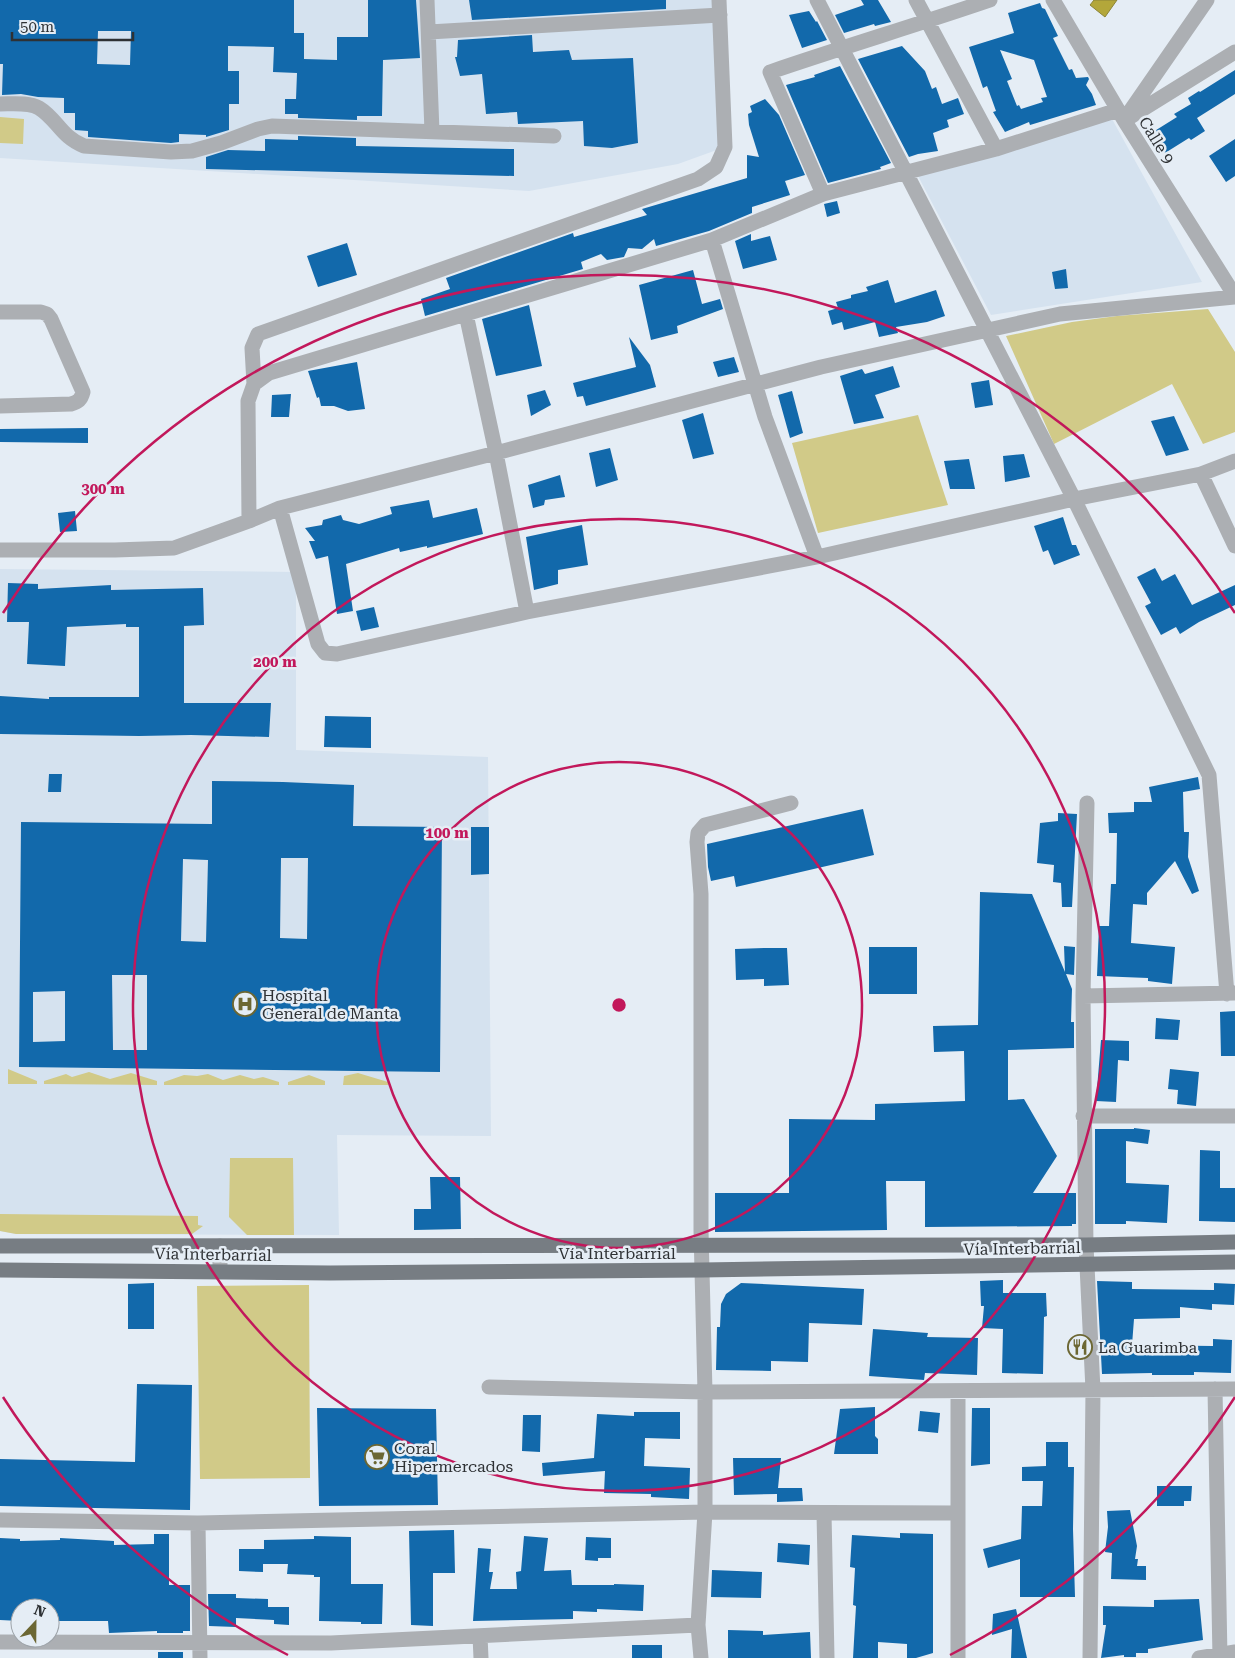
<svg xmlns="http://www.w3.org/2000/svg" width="1235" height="1658" viewBox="0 0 1235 1658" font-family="'Roboto Serif',serif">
<rect width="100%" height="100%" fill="#e5edf5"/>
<path fill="#d5e2ef" d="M0 0H726L725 147 678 164 529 191 0 158Z
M1112 119 1202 282 991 315 918 176Z
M0 569 296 572V750L488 757 491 1136 337 1135 339 1235 16 1234 0 1231Z"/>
<path fill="#d1ca88" d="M0 117 24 119 23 144 0 143Z
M1208 309 1235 352V432L1203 444 1172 384 1054 444 1006 336 1072 322 1117 316Z
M918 415 948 505 818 533 792 443Z
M8 1069 37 1081V1084H8Z
M89 1072 110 1079 131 1073 157 1081V1085L44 1084V1081L66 1074 72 1077Z
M358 1073 388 1082V1085H343L344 1076Z
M208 1074 223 1080 240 1075 254 1079 263 1077 279 1082V1085H164V1082L184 1075 197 1076Z
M309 1075 325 1081V1085H288V1082Z
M230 1158H293L294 1235H247L229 1217Z
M0 1214 198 1216V1225L203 1226 192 1234H16L0 1231Z
M309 1285 310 1478 200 1479 197 1286Z"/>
<path fill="#b3a73a" stroke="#8b8438" d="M1094 0H1117L1105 17 1090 5Z"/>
<path fill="#1269ab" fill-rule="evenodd" d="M0 0H294V33H304V59L337 60V37H368V0H416L420 58 383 60 382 116H357V120L298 118V114H285V99H296L297 73 273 72 274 47 228 46V71H239V104H229V130L206 137V135L179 134V142L171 143 88 137V131L75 130V113H64V98L38 97 21 94 2 95 3 64H0ZM98 31H131L130 65 97 64Z
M469 0H666V9L472 20Z
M861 0H878L891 22 875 26 874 24 844 33 835 15 864 5Z
M1040 3 1042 8 1045 9 1058 36 1053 38 1069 70 1072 69 1076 78 1088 77 1089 79 1086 85 1092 94 1096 105 1030 125 1029 122 1005 132 993 112 996 111 987 86 983 88 969 47 1014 33 1008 13ZM1000 50 1034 60 1047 97 1041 98 1043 102 1021 109 1019 105 1017 106 1007 81 1012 79Z
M809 11 816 22 817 21 827 40 802 48 789 15Z
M532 35 533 52 569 50 572 60 633 58 638 143 612 148 584 146 583 121 518 124 517 112 486 114 482 74 460 76 455 57H457L458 40Z
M902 46 925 71 932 89 936 87 942 104 958 98 964 114 947 120 949 127 933 133 938 151 918 154 909 157 858 59Z
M840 66 891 163 880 167 881 169 828 183 786 85 815 77 814 75Z
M1235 70V94L1197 118 1205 131 1191 140 1189 138 1165 153 1153 132 1177 117 1174 114 1191 104 1188 98 1199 91 1200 92Z
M765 99 779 115 805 175 785 181 790 195 752 207V213L709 231 656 246 654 239 642 249 628 248 624 257 607 260 601 254 581 262 583 269 425 316 421 299 450 289 446 278 573 233 574 237 647 215 642 209 747 178V155L759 157 749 125 748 114 752 112 750 106Z
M298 136 356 138V146L514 149V176L206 169V157L228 150 265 151V139L298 140Z
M1235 139V176L1226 182 1209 156Z
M837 201 840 213 827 217 824 204Z
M751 234V241L770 236 777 260 743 269 735 241Z
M347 243 357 275 318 287 307 256Z
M1066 269 1068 288 1055 289 1052 272Z
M693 270 702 304 720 299 723 309 677 326 678 333 651 340 639 285Z
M888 280 895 303 936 290 945 316 927 322 896 327 898 333 879 337 875 322 844 330 842 322 832 325 828 311 838 308 836 302 851 298V295L868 291 866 287Z
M529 305 542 366 496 376 482 319Z
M629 337 650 365 656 387 586 406 583 396 577 397 573 383 636 367Z
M734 357 739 372 718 377 713 362Z
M357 362 365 409 348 411 334 406H321L319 397 317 398 308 371Z
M893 366 900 387 875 395 884 418 854 424 840 376 862 369 865 374Z
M989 380 993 405 975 408 971 383Z
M545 390 551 405 531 416 527 395Z
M792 391 803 433 790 438 778 395Z
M291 394 289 417H271L272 395Z
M703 413 714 454 693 459 682 420Z
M1174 416 1189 450 1166 456 1151 421Z
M88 428V443L0 442V429Z
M610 448 618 480 596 487 589 453Z
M1024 454 1030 477 1005 482 1003 456Z
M969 459 975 489H950L944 461Z
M560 475 565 497 545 500 544 505 533 508 528 485Z
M429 500 433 518 477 508 483 534 427 548V546L400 552 399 548 346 564 353 611 337 614 328 556 316 559 309 541H315L305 528 322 525 323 520 341 515 343 520 359 524 392 514 390 507Z
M75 511 77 531 60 532 58 513Z
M1063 517 1072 545H1076L1080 555 1054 565 1048 550 1043 552 1034 526Z
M582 525 588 565 558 570V584L534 590 526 537Z
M1155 568 1162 581 1175 574 1192 605 1235 585V605L1199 622 1180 634 1176 627 1161 635 1145 606 1151 603 1137 577Z
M8 583 38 584V589L111 585V590L203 588 204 625 184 626V703H271L269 737 191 735 139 736 0 734V696L49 699V697H139V627H126V624L67 627 65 666 27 664 29 622H7Z
M374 607 379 627 361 631 356 611Z
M325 716 371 717V748L324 747Z
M49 774H62L61 792H48Z
M1198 777 1200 789 1183 792 1184 832H1189L1188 857 1199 891 1192 894 1175 861 1147 893V905L1133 904 1131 943 1175 947 1172 984 1148 981V978L1097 976 1099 926H1109L1111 884H1116L1117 833H1109L1108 813 1134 812V802H1152L1149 787Z
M212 781 283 782 354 785 353 826 442 827 440 1072 19 1067 21 822 212 824ZM281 858H308L307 939 280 938ZM183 859 208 860 206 942 181 941ZM112 975H147V1050H113ZM65 991V1041L33 1042V992Z
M863 809 874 855 736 887 734 876 711 881 708 867 707 844Z
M1058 813 1077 814 1072 907H1062L1061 883 1053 882 1054 865 1037 863 1040 823 1058 821Z
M471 827H489V874L471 875Z
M980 892 1032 894 1065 972 1064 946 1075 947 1074 975 1066 974 1072 989 1071 1022H1074V1048L1008 1050V1100L1024 1099 1057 1156 1033 1193H1076V1224H1072V1226L925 1227V1181H886L887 1230 715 1232V1193H789V1119L875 1120V1104L965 1101 964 1051 934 1052 933 1026 978 1025Z
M869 947H917V994H869Z
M764 948H787L789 985 764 986V979L736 980 735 949Z
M1235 1011V1056H1221L1220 1012Z
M1156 1018 1180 1020 1178 1040 1155 1039Z
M1101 1040 1129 1041V1061L1118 1060 1116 1102 1096 1101Z
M1170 1069 1199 1072 1196 1106 1177 1104 1178 1090 1168 1089Z
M1134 1128 1150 1130 1148 1144 1126 1141V1183L1169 1185 1167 1223 1126 1221V1224H1095V1129H1134Z
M1200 1150 1220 1151V1188H1235V1222L1199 1221Z
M430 1177H460L461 1229 414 1230V1209H431Z
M1003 1280V1293H1046L1047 1316 1044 1317 1043 1374 1002 1373 1003 1329 982 1328 984 1306H981L980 1281Z
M1097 1281 1132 1282V1289L1214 1290V1283L1235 1284 1234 1305 1212 1304V1310L1180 1307V1318L1134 1319 1132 1345 1213 1346V1339L1232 1340 1231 1373 1194 1372V1375H1152V1373L1102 1374Z
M154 1283V1329H128V1284Z
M741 1283 864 1289 862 1325 809 1323 808 1362 771 1361V1371L716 1370 717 1327H720L721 1304 726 1294Z
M873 1329 928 1333 927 1337 978 1338 977 1375 925 1373 924 1380 869 1376Z
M137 1384 192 1385 190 1510 0 1506V1459L135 1462Z
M875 1407V1436L878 1439V1454H834L840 1409Z
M317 1408 436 1409 438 1505 319 1506Z
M972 1408H990V1464L971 1466Z
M920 1411 940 1413 938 1433 918 1431Z
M634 1412H680V1439L645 1438 644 1466 690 1468 689 1499 651 1497V1494L604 1493 605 1471 543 1476 542 1463 594 1458 597 1414 634 1416Z
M523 1415H541L540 1452 522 1451Z
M1046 1442H1068V1467H1074L1073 1529 1075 1597H1020V1559L988 1568 983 1549 1021 1539 1022 1506H1042L1043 1481H1022V1467L1046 1466Z
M733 1458H781L778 1488H802L803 1501 777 1502V1494L734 1495Z
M1157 1486H1192L1191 1501H1184V1506H1157Z
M1130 1510 1137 1546 1135 1559H1138L1137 1566H1146V1580L1111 1579 1112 1553 1105 1552 1108 1527 1107 1511Z
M454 1530 455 1573H433V1626L411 1625 409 1531Z
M900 1533 933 1534V1653L916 1658H907V1644L878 1642V1658H853L856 1606 853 1605 855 1568 850 1567 852 1535 900 1538Z
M154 1534H169V1585H190V1631H183V1633H157V1631L109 1633 108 1621H50V1608H20V1621L0 1620V1538L20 1539V1541L60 1540V1538L114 1541V1545L154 1544Z
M314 1536 351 1537V1584H383L382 1624H361V1622L319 1621 320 1577H314V1575L287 1574 288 1564H263V1572L239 1571V1549H264V1540L314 1539Z
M524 1536 548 1538 544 1571 571 1570 572 1585H614V1584L644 1585 643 1611 597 1609V1612L573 1611V1619L473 1621 478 1548 491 1549 489 1572H493L490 1589H517L516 1572 521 1571Z
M586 1537 611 1538V1558H598V1561L585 1560Z
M778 1543 810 1545 809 1565 777 1562Z
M712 1570 762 1572 761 1598 711 1597Z
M208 1594H236V1598L268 1599V1607H289V1625L274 1624V1620L236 1618V1627L209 1626Z
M1199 1599 1203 1640 1148 1649V1653H1136V1657H1124V1655L1101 1658 1106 1625H1103V1606L1154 1607V1600Z
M1016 1609 1020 1627 1027 1658H1011L1012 1629 992 1635 993 1614Z
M728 1630 763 1631V1635L810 1632 811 1658H728Z
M632 1645H662V1658H632Z
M158 1652H183V1658H158Z"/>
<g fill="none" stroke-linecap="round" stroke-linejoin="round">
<path stroke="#acafb3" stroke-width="15" d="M427 0 432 132
M817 0 1074 499 1209 775 1227 994
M916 0 996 149
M1053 0 1124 120 1235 296
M429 32 720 15
M0 104C12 104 29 102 39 108 57 119 61 137 84 146L171 152 192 151 221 143 258 129 272 126 554 136
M1130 117 1235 52
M1124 120 1207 0
M823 194 770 72C843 47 917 25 990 0
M712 240 765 417 817 557
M0 312H41L47 314 51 319 83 392C81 400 78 402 71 404L0 406
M466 314 496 453 527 612
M254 384 269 373 712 240 823 194 996 149 1118 110
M1201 474 1235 546
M280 508 318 644 325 653 337 654 527 612 817 557 1074 499 1201 474 1235 461
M249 521 248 401 254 384 252 348 258 334 698 179 716 167 725 147 719 0
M0 550H115L174 548 249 521 280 508 496 453 821 367 1060 314 1235 297
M1087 803 1083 996 1086 1245 1093 1390 1090 1658
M1083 996 1235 993
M1083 1116H1235
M220 1246V1271
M489 1387 705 1392 1235 1389
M1215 1389 1220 1658
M958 1391V1658
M824 1513 827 1658
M0 1520 198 1523 705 1512 958 1513
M198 1523 200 1658
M698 1625 701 1658
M480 1636 481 1658
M0 1642 331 1643 698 1625 705 1512V1392L701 1230V894L697 842 698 833 705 825 791 803
M1199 1658 1235 1652"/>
<path stroke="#777d83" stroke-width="15" d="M0 1246 1086 1245 1235 1242
M0 1270 330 1273 702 1270 1235 1262"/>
</g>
<g fill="none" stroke="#c2185b" stroke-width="2.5">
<circle cx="619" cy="1005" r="243"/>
<circle cx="619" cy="1005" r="486"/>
<path d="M1235 1397A730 730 0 0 1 950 1655M288 1655A730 730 0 0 1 3 1397M3 613A730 730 0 0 1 1235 613"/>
</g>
<defs>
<symbol id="hospital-ring" viewBox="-11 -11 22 22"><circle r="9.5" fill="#e5edf5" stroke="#6c6733" stroke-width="1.5"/><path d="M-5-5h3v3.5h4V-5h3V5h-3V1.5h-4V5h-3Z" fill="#6c6733"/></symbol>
<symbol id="restaurant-ring" viewBox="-11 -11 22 22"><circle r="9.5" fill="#e5edf5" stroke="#6c6733" stroke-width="1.5"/><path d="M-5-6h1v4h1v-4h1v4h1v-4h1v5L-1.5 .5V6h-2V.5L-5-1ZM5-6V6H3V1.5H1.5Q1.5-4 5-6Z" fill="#6c6733"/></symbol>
<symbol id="supermarket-ring" viewBox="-11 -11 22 22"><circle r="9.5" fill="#e5edf5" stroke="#6c6733" stroke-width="1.5"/><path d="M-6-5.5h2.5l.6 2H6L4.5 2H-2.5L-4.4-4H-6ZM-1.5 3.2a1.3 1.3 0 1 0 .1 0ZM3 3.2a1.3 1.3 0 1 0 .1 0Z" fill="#6c6733"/></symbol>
</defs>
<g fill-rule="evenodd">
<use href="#hospital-ring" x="231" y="990" width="28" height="28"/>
<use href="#restaurant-ring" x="1066" y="1333" width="28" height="28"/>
<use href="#supermarket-ring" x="363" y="1443" width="28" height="28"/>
</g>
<g text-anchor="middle" stroke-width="5" stroke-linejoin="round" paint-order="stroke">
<g font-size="16" fill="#2e3134" stroke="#e5edf5">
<text transform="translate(1157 140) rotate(58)" y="6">Calle 9</text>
<text transform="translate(1022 1248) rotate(-1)" y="6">Vía Interbarrial</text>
<text x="617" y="1259">Vía Interbarrial</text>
<text transform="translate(213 1254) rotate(1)" y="6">Vía Interbarrial</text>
</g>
<g font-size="16" fill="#2e3134" stroke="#e5edf5" text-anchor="start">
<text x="262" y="1001">Hospital<tspan x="262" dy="18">General de Manta</tspan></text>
<text x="1098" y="1353">La Guarimba</text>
<text x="394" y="1454">Coral<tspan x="394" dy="18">Hipermercados</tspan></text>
</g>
</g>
<circle cx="619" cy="1005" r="8" fill="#c2185b" stroke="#e5edf5" stroke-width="2.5"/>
<g font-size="15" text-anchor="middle" font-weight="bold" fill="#c2185b" stroke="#e5edf5" stroke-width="5" stroke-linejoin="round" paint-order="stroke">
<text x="103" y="494">300 m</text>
<text x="275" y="667">200 m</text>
<text x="447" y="838">100 m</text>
</g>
<g transform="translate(35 1623) rotate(22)"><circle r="24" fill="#e5edf5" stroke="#9ca2a8"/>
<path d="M0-4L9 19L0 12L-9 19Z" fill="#6c6733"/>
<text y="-8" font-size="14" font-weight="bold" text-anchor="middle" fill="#2e3134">N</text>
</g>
<path d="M12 32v8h121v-8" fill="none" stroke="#2e3134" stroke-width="2.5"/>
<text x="20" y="32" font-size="15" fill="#2e3134" stroke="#e5edf5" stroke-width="4" paint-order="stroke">50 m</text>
</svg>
